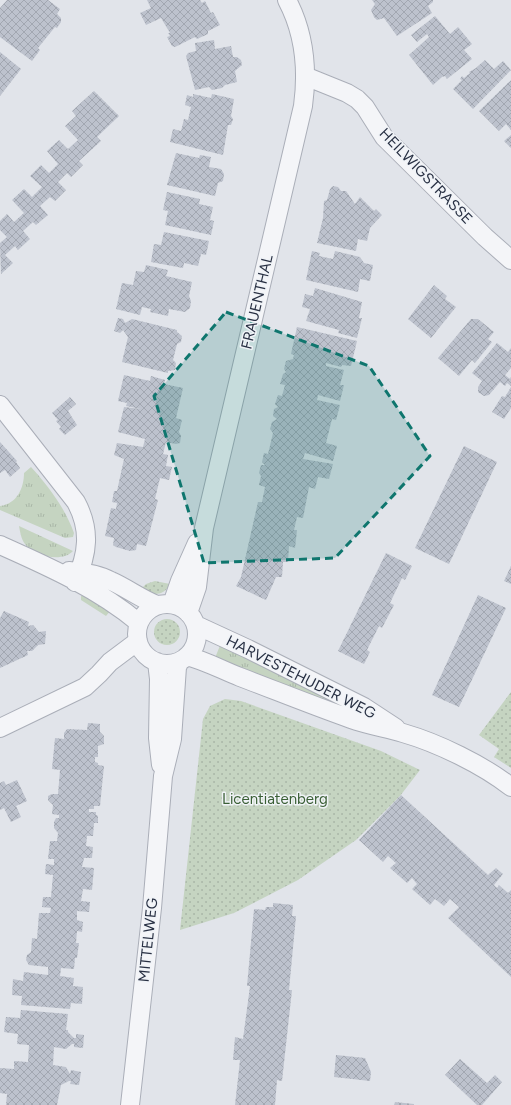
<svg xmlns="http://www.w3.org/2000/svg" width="511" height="1105" viewBox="0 0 511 1105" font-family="Figtree,sans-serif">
<defs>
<pattern id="grass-tufts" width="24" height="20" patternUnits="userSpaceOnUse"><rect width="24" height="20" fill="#c5d4c1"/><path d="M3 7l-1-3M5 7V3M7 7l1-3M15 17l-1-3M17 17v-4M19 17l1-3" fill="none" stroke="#a9b6a7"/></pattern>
<pattern id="park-dots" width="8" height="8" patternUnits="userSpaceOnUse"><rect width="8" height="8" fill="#c5d4c1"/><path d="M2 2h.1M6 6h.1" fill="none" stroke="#a9b6a7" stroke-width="1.8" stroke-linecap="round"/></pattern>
<pattern id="building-cross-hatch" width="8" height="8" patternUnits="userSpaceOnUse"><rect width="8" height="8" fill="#bdc2cd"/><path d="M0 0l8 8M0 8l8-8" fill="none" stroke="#a2a7b1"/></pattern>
</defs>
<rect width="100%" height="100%" fill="#e1e4ea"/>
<path fill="url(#grass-tufts)" d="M31 467C49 487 65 508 74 533L73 537 65 538 0 510V506C17 504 24 488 24 473Z
M19 526 73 551C62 563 34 556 25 544 21 539 20 531 19 526Z
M85 594 111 610 106 616 81 600V596Z
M221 643 351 708 349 712 215 658Z"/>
<path fill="url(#park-dots)" d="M155 581 170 584C163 598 152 594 139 591L146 584Z
M154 632a13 13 0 1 1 26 0a13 13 0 1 1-26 0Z
M511 692V768L494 757 499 749 479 735Z
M225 699 241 701 381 751 420 770 400 796 356 840 298 880 234 913 180 930 203 719 210 706Z"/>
<path fill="url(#building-cross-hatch)" d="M7 0H48L60 9 57 14 61 18V22L57 28 55 27 38 48 40 50 32 61 0 37V8Z
M147 0H200L202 3 205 1 211 13 213 12 220 25 208 31V34L197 39 195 37 175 47 172 46 167 37 170 36 168 33H170L161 18 146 25 140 13 151 8Z
M372 0H433V2L428 6 432 13 397 36 384 18 377 20 374 17 371 10 375 4Z
M435 16 450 34 458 27 472 44 464 50 472 59 447 79 445 76 442 77 433 85 409 55 429 37 427 34 417 42 411 35Z
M214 40 215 49 231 46 233 57H237L241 60 242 65 235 71 237 82 225 85 222 88 212 90 209 87 195 90 186 56 188 53 196 51 195 43Z
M0 52 21 69 0 96Z
M485 60 494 69 503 61 511 70 473 109 453 89 462 80 460 79 462 76 464 78 470 73 469 72 476 68Z
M511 80V130L506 124 499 131 479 111Z
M94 91 119 116 97 137 101 141 79 161 83 165 71 177 67 173 58 182 66 190 55 201 50 197 40 206 48 215 36 225 33 222 23 231 30 239 18 250 15 246 5 255 13 263 1 274 0 243 7 237 0 230V221L7 214 14 222 24 213 12 200 24 189 32 197 42 187 30 176 41 165 49 173 58 164 47 151 59 140 68 149 78 140 65 126 76 116 72 111Z
M193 94 211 98 212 94 234 99 231 116 233 119 231 125H228L223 155 170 142 173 129 181 131 184 119 188 120 191 107 185 105 187 95 193 97Z
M511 135V148L504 141Z
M176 153 199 158 200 155 211 157 209 167 221 169 224 174 223 181 218 183 215 196 167 185Z
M333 186 338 187 341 191H346L355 204 360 197 374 211 376 209 382 215 370 228 367 241 358 239 356 251 317 243 323 218 324 201 327 200 330 189Z
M167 192 200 199 199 204 213 207 210 220 214 221 211 235 165 225 168 211 163 210Z
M164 232 209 241 206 255 201 254 198 266 184 263 183 268 151 262 154 244 161 245Z
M312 251 320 253 319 256 333 259 335 251 360 257 364 263 373 265 370 281 360 279 358 292 306 280Z
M146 265 168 270 166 276 192 282 189 296 191 301 190 308 185 312 169 309 168 316 150 312 151 309 142 307 140 315 116 309 122 283 133 285 136 271 144 272Z
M434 285 447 296 445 299 456 307 431 338 408 319Z
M315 288 362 302 359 318H362L357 338 338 333 339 330 306 321 310 309 302 307 305 294 313 296Z
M118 318 123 319 125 323 132 319 177 330V332L182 336 181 342 177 344 173 360 176 363 175 370 168 371V373L122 362 128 337 123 330 120 333 114 331Z
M471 319H478L494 332 488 339 492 342 475 363 472 360 459 376 438 358Z
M297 327 357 341 351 366 342 365 341 367 326 363V366L344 370 340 385H344L340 401 318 395 317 400 340 405 336 420 332 419 326 443 337 446 333 461 305 453 303 459 333 464 329 479 318 477 315 489 309 487 303 518 297 517 294 530H297L295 548 289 546 288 562H283L282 577H276L266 600 236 586 241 577 258 502H262L265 487 259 485 261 476 259 473 261 465H265L262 462 264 453 268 454 273 433 270 429 272 422 277 419 273 416 274 409 278 407 275 404 278 395 282 396 285 385 280 384 283 374 286 372 284 369 286 361 293 359 294 355 291 354Z
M497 343 508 352 511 348V368L505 375 510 379 511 377V386L507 383 505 386 500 382 489 395 484 396 478 392V387L482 381 472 373Z
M124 375 150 381 151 376 165 380 164 384 183 388 176 418 182 420 179 432 181 436 180 443 176 444 166 442 163 454 168 455 166 466 172 467 169 480 160 478 155 499 158 500 146 546 137 544 136 550 130 551 116 547 113 545 114 538 105 536 111 508 116 509 117 503 112 502 114 491H117L124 459 114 455 117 443 143 447 145 439 118 432 124 407 141 409 126 406 127 403 118 401Z
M511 387V408L504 419 492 412 502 396 505 397Z
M70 397 76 404 68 411 77 425 65 435 59 429 61 427 56 421 58 420 52 413Z
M0 442 17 461 16 462 20 468 10 477 5 470 0 473Z
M464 446 497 462 449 564 415 548Z
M386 553 412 566 405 580 402 578 390 603 394 605 382 628 379 626 367 650 370 652 364 664 338 651Z
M511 566V584L504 581Z
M478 595 506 608 459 707 432 695Z
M4 611 29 622 28 626 33 625 39 632 46 631 45 644 38 645 32 651H27L28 655 0 668V618Z
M88 723 100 724V732L104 736V744L98 746V757H95V762L98 763V765L104 766 100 806H94V809H89V812H96V815L98 816V823H94L93 836H87L86 846 93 847 92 858H84L82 867 94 868 92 890 83 889 81 901 90 902 89 912 77 911V920L83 922 82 932 77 931 76 943H79L77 958H75L74 969 61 968 60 976 74 978 73 986 83 987 82 1004 71 1003 70 1009 21 1005 22 996 12 995 13 979 23 981 24 972 48 975V967L29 965 26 960 27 955 31 952 32 938 37 939 39 913H50L51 908 42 907 43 897H51L53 875 45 874 46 864 54 865V859H48L50 841H57L58 833 54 828V822L56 818H59V815L52 814 53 805 48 800V796L52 794H58L60 770 52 769 55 738 64 739V733L67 729 87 730Z
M17 780 27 801 16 806 21 817 11 822 4 808 0 810V783L4 781 6 785Z
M401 795 488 875 496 868 503 874 494 885 497 888 499 885 508 893 511 890V977L448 918 459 907 450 899 444 906 435 899 430 905 412 889 417 884 412 878 407 883 390 868 396 863 388 856 383 862 359 840Z
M273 903 293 905 292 916H296L289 990H292L282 1081 277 1080 275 1105H235L240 1060H233L235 1037 243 1039 250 986H247L254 909 265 910 266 907H273Z
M21 1010 68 1014 66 1030H68V1032L74 1038H76V1034L84 1035 83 1048 74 1047V1044H72L66 1049 54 1047 53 1065 66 1067 70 1074 71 1070 81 1072 79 1085 70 1084 71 1081H69L61 1085 57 1105H6L7 1094 0 1093V1068L14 1069V1061L28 1062 29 1045 17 1044 18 1034 4 1032 6 1017 20 1018Z
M336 1055 365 1058 371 1072 370 1081 334 1077Z
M460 1059 487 1083 495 1075 502 1082 482 1105H477L445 1075Z
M395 1102 414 1104V1105H394Z"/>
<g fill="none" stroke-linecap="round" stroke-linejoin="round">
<defs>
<path id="minor" d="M305 76 347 93 357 99 365 107 384 137 485 237 511 260
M0 405 76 502C91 530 88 554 75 582
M0 545C47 566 99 589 139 623
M69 571C83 572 98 574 111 581 127 588 141 599 157 605
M172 604 180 581 197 543
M137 634a30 30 0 1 1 60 0a30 30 0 1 1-60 0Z
M188 613 197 587 204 528 303 106C308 69 305 34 287 0
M196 625 248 649 364 707 396 728
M187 656C206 661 222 670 240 677 277 691 314 706 351 719 368 725 386 728 403 733 438 743 483 765 511 787
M157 662 159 679 158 738 161 765
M0 728 85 687 99 674 110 662 138 641
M130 1105 152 908 163 776 172 739 177 667 180 661"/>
</defs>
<use href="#minor" stroke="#aaaeb8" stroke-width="20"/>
<use href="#minor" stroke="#f4f5f8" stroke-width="18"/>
</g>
<path fill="#0f766e" fill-opacity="0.2" stroke="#0f766e" stroke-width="3" stroke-dasharray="8 5" stroke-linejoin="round" d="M226 312 369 366 430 456 335 558 204 563 154 396Z"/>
<g text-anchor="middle" stroke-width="3" stroke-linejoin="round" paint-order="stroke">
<g font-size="15" fill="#283043" stroke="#f0f3f7">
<text transform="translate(426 176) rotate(46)" y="5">HEILWIGSTRASSE</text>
<text transform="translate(257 302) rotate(-77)" y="5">FRAUENTHAL</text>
<text transform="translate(301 677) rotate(27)" y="5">HARVESTEHUDER WEG</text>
<text transform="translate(148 940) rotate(-84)" y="5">MITTELWEG</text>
</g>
<g font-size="15" fill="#3a5f35" stroke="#f0f3f7">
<text x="275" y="804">Licentiatenberg</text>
</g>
</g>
</svg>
